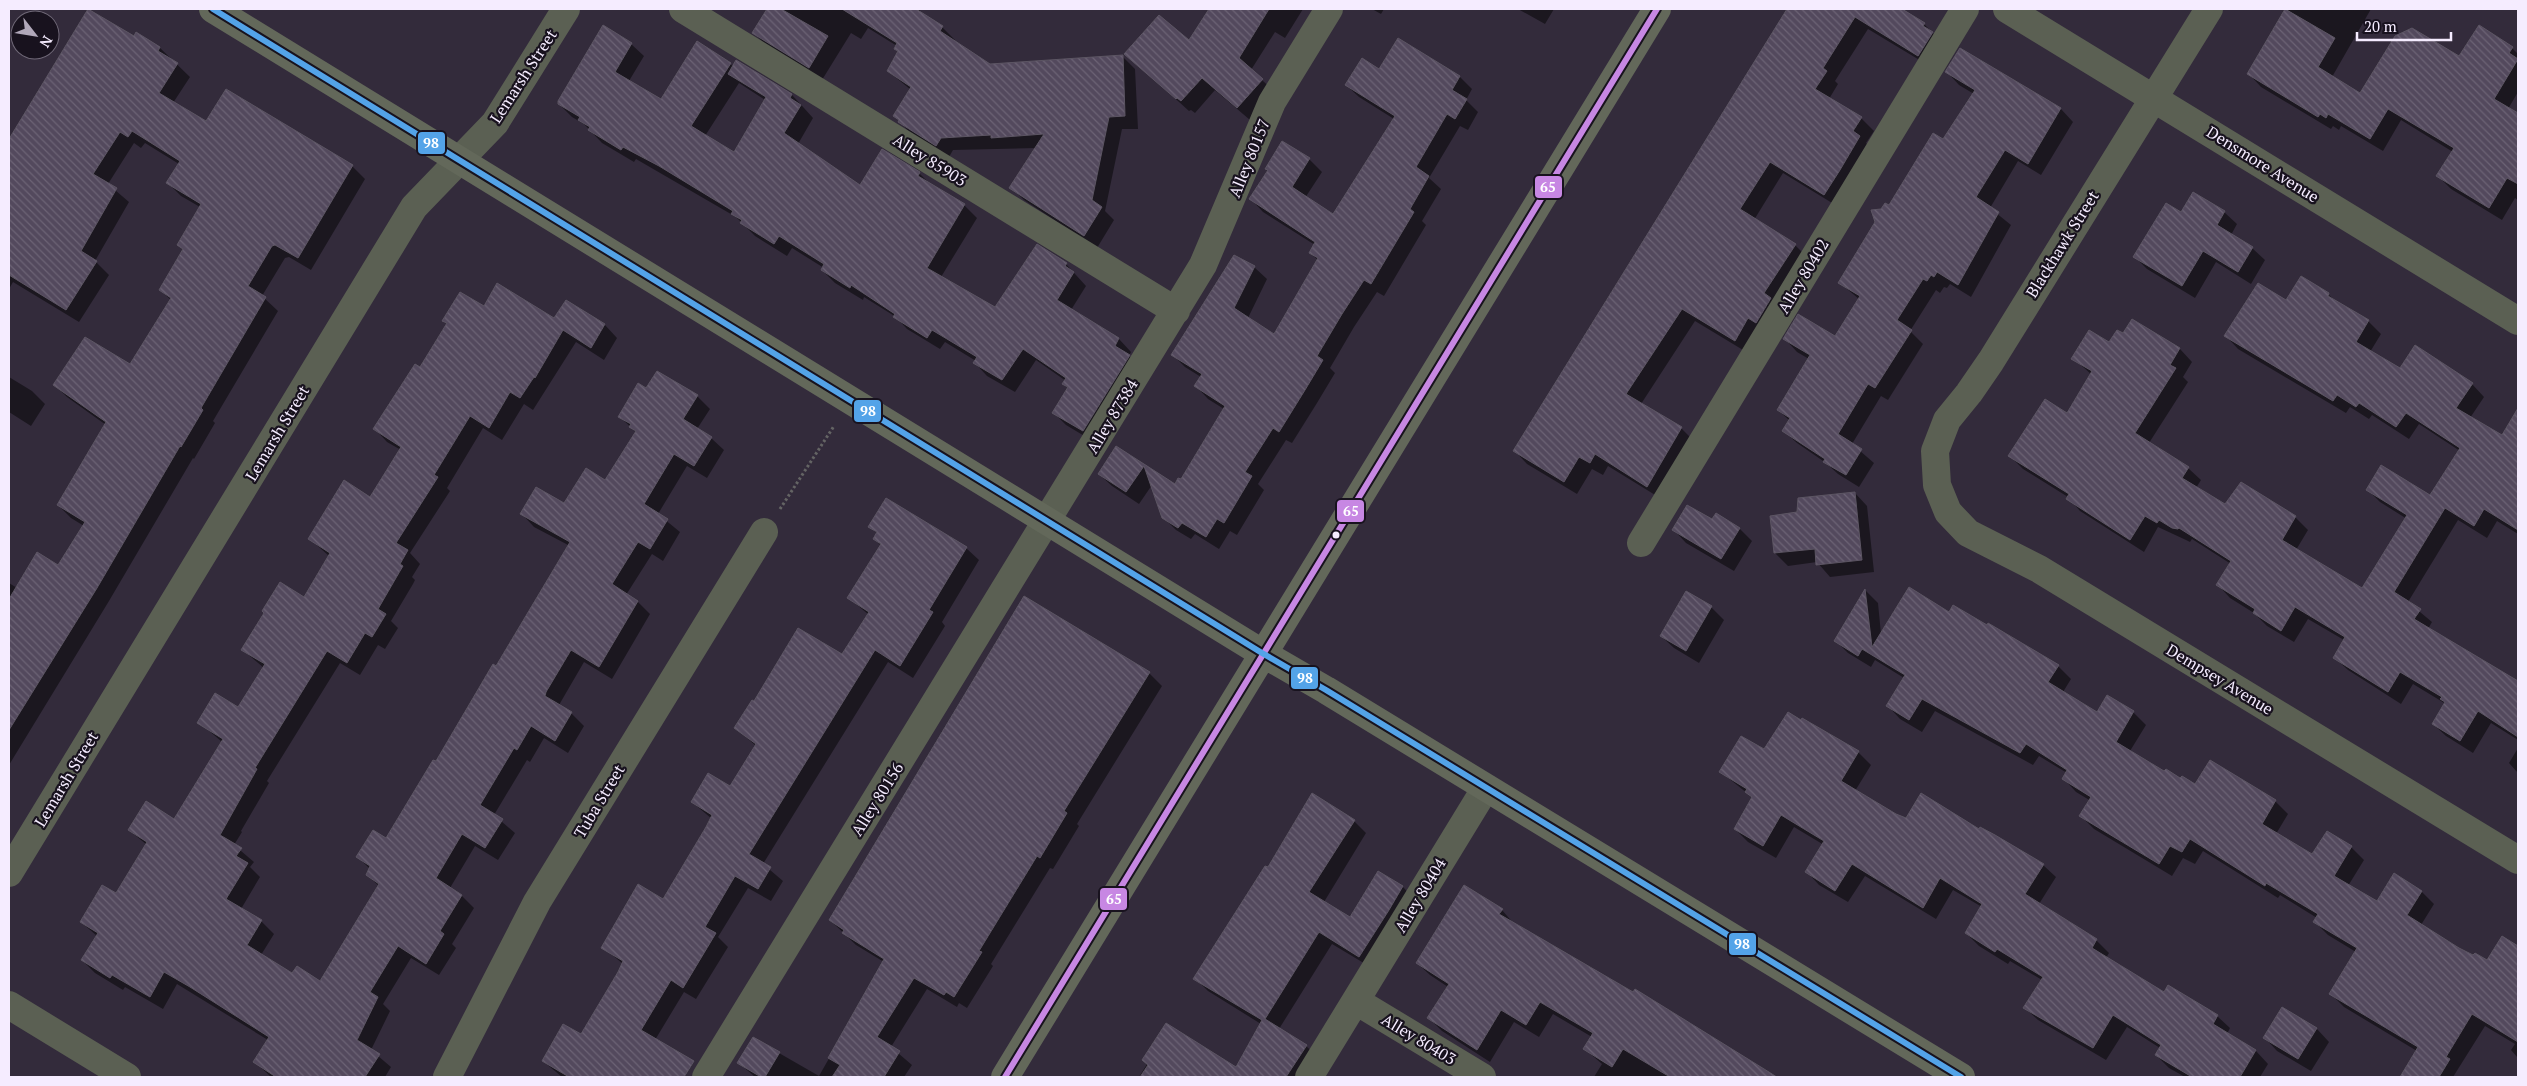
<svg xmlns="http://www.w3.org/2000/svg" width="2527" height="1086" viewBox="0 0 2527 1086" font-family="'PT Serif',serif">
<defs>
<pattern id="building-back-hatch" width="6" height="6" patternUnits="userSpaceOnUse" patternTransform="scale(1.25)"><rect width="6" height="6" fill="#53495d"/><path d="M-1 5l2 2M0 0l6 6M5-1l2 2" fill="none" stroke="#6c6375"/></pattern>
</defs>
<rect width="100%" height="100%" fill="#332b3b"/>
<path fill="#0007" fill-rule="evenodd" d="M768 9H921L919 12 942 27 955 40 954 41 990 65 1122 56 1135 69 1138 129H1122L1105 211 1114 220 1097 248 1024 200 1011 187 1037 148 953 150 949 157 912 135 895 116 911 90 888 71 899 52 895 48 897 46 868 28 861 39 851 33 822 80 767 46 754 33Z
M1210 9H1303L1285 38 1275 32 1251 70 1275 92 1250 120 1215 90 1195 113 1191 110 1189 111 1126 54 1190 41Z
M1372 9H1384L1381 14Z
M1518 9H1554L1545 24Z
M1787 9H1899L1924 24 1937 37 1931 67 1868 29 1835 81 1838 84 1829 99 1861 118 1874 131 1866 143 1872 149 1837 206 1783 173 1754 220 1795 245 1808 258 1748 353 1695 321 1641 404 1681 428 1694 441 1660 498 1608 466 1603 475 1592 469 1577 494 1527 464 1515 451 1607 303 1605 302 1719 123Z
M2285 9H2371L2332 77 2361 95 2459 58 2512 48 2518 54V92L2508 109 2518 115V200L2515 198 2502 220 2451 189 2438 176 2453 152 2401 120 2383 151 2341 126 2339 130 2333 126 2331 129 2261 87 2249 74Z
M89 10 134 38 136 34 160 48 190 77 173 103 206 123 352 166 365 179 311 270 289 257 285 258 262 296 278 311 213 421 215 423 194 459 193 458 109 601 9 765V583L17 588 58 567 84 526 71 518 58 505 106 425 67 397 54 384 130 366 171 300 160 290 184 250 178 244 200 207 181 196 168 183 179 164 145 143 141 148 134 143 108 184 129 202 95 261 109 275 79 322 13 282 9 289V143Z
M1399 39 1460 77 1472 89 1466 100 1478 112 1468 130 1460 126 1429 178 1441 189 1422 221 1426 225 1384 296 1377 292 1354 327 1330 368 1335 373 1317 403 1292 443 1286 440 1258 484 1264 490 1237 535 1230 531 1219 549 1195 534 1191 539 1176 530 1163 517 1152 485 1139 504 1112 486 1099 474 1117 448 1175 486 1181 481 1224 409 1208 399 1196 386 1201 377 1185 367 1172 354 1254 267 1267 279 1248 318 1274 336 1318 260 1310 253 1315 245 1263 212 1251 199 1309 159 1322 172 1305 198 1333 216 1394 119 1359 97 1346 85 1380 70Z
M631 44 644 56 629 81 661 101 730 64 734 67 737 62 792 95 804 108 813 118 798 144 861 187 919 173 932 186 964 205 977 218 941 277 996 309 1066 264 1086 286 1071 310 1119 339 1131 352 1129 356 1142 368 1096 443 1066 425 1054 413 1068 388 1064 383 1066 381 1036 360 1015 392 987 376 975 363 976 361 945 342 940 349 907 329 896 317 864 297 863 300 835 283 822 270 824 268 792 248 787 256 755 236 736 217 636 159 634 162 602 143 584 124 572 117 559 104ZM739 83 765 100 734 154 705 136Z
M1960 50 2061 109 2073 122 2041 175 2018 161 1990 208 2011 225 1971 297 1950 284 1947 288 1944 287 1940 293 1936 290 1910 331 1923 344 1888 400 1881 396 1852 444 1874 463 1859 487 1838 474 1826 463 1797 443 1784 431 1790 421 1778 410 1809 359 1797 352 1785 339 1835 338 1860 300 1839 282 1890 207 1943 140 1974 94 1959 85 1947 72Z
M2224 212 2237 224 2231 235 2252 248 2265 260 2251 284 2216 262 2195 298 2147 269 2135 257 2182 214Z
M2328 294 2336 302 2368 321 2381 334 2370 352 2401 370 2472 384 2484 397 2470 418 2502 437 2509 436 2518 421V534L2497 521 2487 538 2458 520 2408 602 2432 622 2428 629 2518 683V740L2491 723 2473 753 2446 736 2433 724 2446 704 2413 684 2401 704 2348 670 2335 658 2344 640 2308 619 2294 642 2267 626 2254 613 2230 598 2218 585 2231 564 2192 539 2190 542 2186 540 2158 527 2144 552 2080 511 2068 497 2023 469 2010 456 2068 415 2092 375 2073 358 2109 344 2123 335 2132 320 2180 349 2192 362 2183 377 2188 382 2149 443 2188 468 2201 480 2196 488 2225 506 2295 517 2308 530 2296 550 2362 590 2407 519 2380 502 2368 490 2431 497 2460 451 2419 424 2409 439 2372 415 2369 419 2350 407 2346 413 2238 349 2226 336 2287 302Z
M567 301 605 325 617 338 604 360 576 342 533 410 524 404 502 440 483 428 447 488 450 491 410 553 420 564 412 577 415 580 413 584 391 621 398 628 385 649 378 645 360 675 340 663 267 781 269 783 241 831 242 832 234 845 254 862 250 867 260 877 241 909 261 921 274 934 261 955 292 975 321 983 379 886 367 875 370 869 358 857 386 840 497 668 570 546 534 527 522 514 564 505 606 482 637 433 620 417 647 390 697 396 710 409 697 429 711 438 724 450 707 478 687 466 658 514 680 532 663 561 652 554 626 595 638 602 650 614 612 679 584 662 559 705 571 713 584 726 568 753 544 738 530 762 527 760 494 815 515 833 498 860 475 846 450 888 462 896 474 908 452 944 456 948 439 975 411 958 383 1004 390 1011 371 1050 391 1067 385 1077H271L255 1062 268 1040 177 984 163 1009 125 987 123 990 95 973 82 960 97 936 81 922 117 895 147 845 129 830 175 820 222 742 199 722 238 709 264 668 243 650 304 598 329 556 310 539 371 498 401 450 387 442 375 429 420 369 448 324 444 320 484 308 555 320Z
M9 377 32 391 45 404 31 426 9 412Z
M1855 493 1867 506 1874 572 1830 577 1817 562 1788 566 1775 553 1798 514Z
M1713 521 1740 529 1752 541 1734 571 1686 543 1674 530Z
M870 527 966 548 979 560 942 622 945 626 913 678 888 662 763 864 783 881 771 901 748 888 718 937 728 947 696 999 684 992 655 1040 681 1060 671 1077H562L543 1061 581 1036 623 964 603 947 663 901 712 819 692 802 731 788 756 746 736 728 755 703 843 656 869 615 849 598 881 546 875 539 878 534Z
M1866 591 1878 603 1881 634 1950 613 1987 627 1989 625 2058 666 2071 679 2063 692 2098 714 2133 712 2146 725 2130 751 2165 773 2196 786 2210 761 2275 801 2288 814 2276 834 2313 856 2351 847 2364 860 2348 886 2377 903 2394 875 2422 892 2434 904 2421 925 2459 949 2488 962 2503 938 2518 947V1058L2511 1050 2515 1044 2485 1026 2453 1077H2408L2404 1073 2417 1051 2344 1007 2331 994 2356 952 2328 935 2315 922 2317 918 2280 895 2278 898 2203 851 2195 864 2183 858 2172 876 2094 829 2081 816 2091 801 2076 792 2064 779 2067 773 2039 756 2033 765 1935 711 1922 732 1900 719 1888 706 1904 678 1875 660 1871 667 1848 653 1836 641Z
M1711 607 1724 620 1699 663 1674 648 1661 636Z
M1149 673 1162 686 1077 824 1079 826 1053 869 1050 868 991 964 993 966 967 1008 959 1003 957 1007 927 989 891 1047 912 1065 904 1077H755L739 1063 753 1038 819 1076 884 962 856 945 830 920Z
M1803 719 1858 752 1871 765 1855 791 1906 820 1979 831 2043 865 2056 877 2039 904 2096 940 2109 953 2106 958 2164 994 2217 1016 2230 1028 2227 1034 2256 1051 2268 1064 2260 1077H2185L2169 1068 2156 1055 2160 1048 2127 1027 2106 1060 2038 1020 2025 1008 2042 980 2010 961 2008 964 1979 946 1966 933 1982 907 1953 890 1936 919 1865 876 1848 902 1819 885 1807 872 1824 845 1794 827 1776 858 1748 842 1735 829 1753 798 1721 772 1764 751Z
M2518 748V773L2509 763Z
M1354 821 1366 833 1324 902 1350 918 1378 873 1403 887 1415 900 1372 968 1332 944 1279 1029 1306 1046 1319 1058 1307 1077H1245L1236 1068 1261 1024 1208 991 1195 978 1268 869Z
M1502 910 1514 924 1778 1077H1594L1602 1064 1585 1049 1592 1037 1553 1014 1539 1037 1514 1022 1490 1062 1442 1031 1429 1018 1448 987 1430 975 1417 963Z
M2282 1009 2317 1029 2329 1042 2311 1071 2277 1051 2265 1038Z
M1147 1064 1239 1075 1238 1077H1139Z"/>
<path fill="url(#building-back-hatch)" stroke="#5c5563" d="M88 9 134 36 136 32 160 47 158 51 178 63 159 93 206 121 226 89 353 165 298 258 275 245 272 246 248 286 266 297 201 408 203 410 181 447 180 446 97 588 9 730V599L37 552 58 565 85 522 57 505 106 422 53 385 85 337 130 364 171 298 159 290 183 249 177 245 201 204 166 183 180 161 132 131 128 137 120 132 93 174 117 188 81 251 97 261 66 310 9 275V139Z
M767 9H781L828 36 809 68 752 33Z
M842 9H916L943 26 940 31 990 64 1123 55 1125 116 1109 117 1092 200 1102 207 1084 236 1009 188 1044 134 991 138V135L941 138 936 146 898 122 899 120 893 116 911 87 887 71 898 51 894 49 897 43Z
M1209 9H1269L1239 58 1263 79 1237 108 1202 78 1181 101 1177 98 1176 99 1124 54 1159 15 1189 40Z
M1787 9H1902L1925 23 1923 26 1933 32 1918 56 1855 17 1823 68 1827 71 1815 89 1862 117 1853 131 1860 136 1840 170 1824 195 1770 162 1740 209 1796 244 1764 293 1771 298 1756 323 1748 318 1735 341 1682 309 1626 394 1682 427 1647 487 1595 454 1590 463 1579 457 1564 482 1513 451Z
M2285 9 2335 38 2318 67 2360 93 2395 36 2412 28 2459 56 2479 25 2513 47 2509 53 2518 59 2494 99 2518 113V184L2507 178 2489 208 2436 176 2454 148 2388 109 2370 139 2328 114 2326 118 2320 114 2318 117 2247 74Z
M603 25 632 43 615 72 661 99 697 41 731 63 691 126 734 152 766 97 728 74 736 60 792 94 790 98 801 105 784 133 860 185 882 149 920 172 918 176 965 204 927 268 995 307 1037 244 1067 263 1065 266 1074 272 1057 300 1119 338 1115 346 1130 355 1083 431 1052 413 1068 387 1062 384 1066 378 1023 349 1002 380 973 363 977 357 932 330 927 338 893 317 895 314 851 285 850 288 821 270 824 264 779 236 774 244 740 223 742 220 731 214 733 211 659 166 623 147 621 150 588 130 590 127 578 120 580 117 558 104V101Z
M1398 38 1460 76 1452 90 1467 99 1455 119 1447 114 1416 167 1429 176 1410 209 1414 212 1371 284 1364 280 1342 314 1317 356 1323 360 1305 390 1279 432 1273 428 1245 472 1252 476 1224 523 1217 519 1206 537 1182 523 1178 528 1162 518 1144 466 1126 492 1098 474 1116 446 1175 484 1178 478 1181 479 1225 406 1194 386 1202 374 1171 355 1234 255 1255 266 1234 308 1274 334 1318 258 1309 253 1315 242 1249 199 1268 170 1265 169 1282 141 1310 158 1292 187 1333 214 1395 116 1345 85 1362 58 1379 69Z
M1960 48 2061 108 2028 164 2005 150 1976 197 1999 212 1958 285 1937 272 1934 277 1931 275 1927 281 1923 279 1897 320 1912 330 1875 388 1868 384 1838 434 1862 449 1846 475 1823 462 1825 459 1782 431 1790 418 1777 410 1810 355 1783 339 1798 314 1835 336 1860 296 1838 283 1875 222 1871 210 1881 209 1885 203 1889 205 1933 133 1943 139 1975 90 1945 72Z
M2193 192 2225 211 2217 225 2253 247 2238 272 2203 251 2182 286 2133 257 2166 203 2181 212Z
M2301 276 2329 293 2328 296 2369 320 2356 342 2400 368 2415 345 2473 383 2456 408 2502 435 2518 408V530L2484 509 2474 526 2445 508 2394 592 2421 609 2414 619 2518 681V737L2478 711 2460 741 2432 724 2445 702 2440 699 2442 697 2400 672 2388 692 2333 658 2345 637 2295 607 2281 631 2253 613 2255 609 2216 585 2231 561 2179 528 2178 529 2172 528 2159 520 2157 523 2145 516 2130 540 2066 499 2069 494 2008 456 2045 399 2067 413 2092 371 2071 359 2089 330 2109 342 2117 330 2123 333 2132 319 2180 348 2170 365 2176 368 2135 433 2189 467 2182 478 2225 504 2241 482 2296 516 2282 540 2362 588 2407 515 2366 490 2381 465 2430 495 2460 448 2406 413 2396 427 2359 403 2356 407 2337 395 2333 401 2224 336 2258 283 2286 300Z
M497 283 554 318 566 300 605 324 591 348 563 330 535 378 534 377 520 398 510 392 489 428 470 416 434 475 438 477 396 543 408 550 400 564 403 566 400 571 378 609 386 614 372 637 365 633 347 663 327 651 255 768 257 769 220 835 242 848 236 856 248 863 226 899 262 920 247 945 292 973 297 966 320 981 379 884 366 875 370 866 356 857 373 830 386 838 433 760 436 761 493 664 496 666 570 542 520 514 536 487 564 503 586 468 605 480 636 431 629 427 631 424 618 417 638 383 646 388 657 371 698 395 683 419 712 437 694 466 674 454 644 504 668 519 650 549 638 542 612 584 638 601 599 667 571 650 546 692 545 696 572 712 555 741 531 726 517 750 514 748 480 805 503 819 485 848 462 834 436 878 462 895 440 931 444 934 426 964 398 946 370 992 378 997 357 1040 380 1054 365 1077H276L253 1062 269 1037 190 987 164 972 150 997 112 975 110 978 81 960 98 933 80 922 102 885 116 893 147 842 128 830 146 801 174 819 223 739 197 723 215 693 238 707 265 664 241 650 264 613 262 611 280 582 304 597 330 553 308 539 344 480 370 497 401 447 373 429 415 364 420 367 447 323 442 321 460 292 484 306Z
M1855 492 1862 560 1816 565 1815 549 1774 553 1770 516 1797 512 1798 498Z
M886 498 967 547 929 610 933 612 900 666 875 650 749 854 771 867 758 889 735 876 705 927 716 933 683 988 671 980 641 1030 694 1061 684 1077H569L542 1061 563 1024 581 1034 618 972 623 961 601 948 638 884 663 899 706 827 712 815 691 802 708 773 730 786 756 744 734 728 752 700 754 701 798 628 842 654 869 612 847 598 881 544 873 539 877 532 868 527Z
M1687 505 1712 519 1716 513 1740 528 1721 559 1672 530Z
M1909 587 1949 612 1953 605 1987 625 1988 623 2059 665 2048 682 2097 712 2107 695 2134 711 2116 742 2164 771 2166 769 2180 778 2182 776 2195 784 2210 760 2276 800 2262 824 2312 854 2327 831 2352 846 2334 876 2377 901 2394 873 2422 891 2407 915 2459 948 2473 955 2475 953 2487 960 2502 936 2518 946V1042L2472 1014 2446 1057 2450 1059 2439 1077H2400L2418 1047 2329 994 2357 948 2313 922 2318 914 2266 883 2265 886 2190 839 2182 852 2170 846 2159 864 2079 816 2091 797 2062 779 2067 770 2026 744 2020 753 1922 699 1909 720 1886 706 1905 675 1862 649 1858 656 1834 641 1865 589 1872 647Z
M1686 591 1712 606 1686 651 1660 636Z
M1024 596 1150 672 1064 811 1067 813 1040 858 1037 856 979 951 982 952 954 997 946 992 944 995 914 978 877 1037 900 1051 884 1077H832L840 1065 828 1058 884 959 842 933 844 930 829 920Z
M1788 712 1801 720 1802 718 1859 751 1841 781 1896 814 1906 818 1921 793 1979 829 1980 827 1995 835 2044 864 2025 894 2097 939 2092 948 2164 992 2168 985 2218 1015 2213 1024 2256 1050 2240 1077H2192L2155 1055 2161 1045 2113 1015 2093 1048 2023 1008 2043 977 1997 949 1995 952 1965 933 1982 904 1940 878 1923 908 1852 864 1835 891 1805 872 1824 841 1781 815 1763 846 1734 829 1752 797 1745 792 1747 789 1719 772 1741 736 1764 749Z
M1312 793 1355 820 1309 892 1350 917 1378 871 1403 886 1389 910 1359 957 1319 932 1265 1019 1307 1045 1286 1077H1140L1148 1065 1142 1060 1166 1023 1236 1067 1262 1020 1193 979 1265 866 1268 867Z
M1464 885 1503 909 1499 914 1633 992 1635 989 1777 1077H1670L1623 1049 1612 1067 1583 1049 1593 1033 1540 1002 1526 1025 1501 1010 1477 1050 1427 1018 1449 984 1416 963Z
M2282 1007 2317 1028 2298 1059 2263 1038Z
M753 1037 780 1052 765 1077H761L737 1063Z"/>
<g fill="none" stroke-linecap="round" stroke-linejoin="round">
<path stroke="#646464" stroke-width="3" stroke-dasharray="2.5 2.5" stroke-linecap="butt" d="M780 509 834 426"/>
<path stroke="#5b6053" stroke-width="28" d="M683 9 1176 311
M2007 9 2518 321
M2209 9 1991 361 1969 393 1947 420 1935 451 1937 485 1948 512 1968 533 2039 569 2518 860
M1641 543 1965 9
M9 873 414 207 495 123 566 9
M1356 1001 1482 1077
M9 1005 127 1077
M447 1077 537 902 764 532
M706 1077 1203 265 1272 102 1329 9
M1309 1077 1485 789"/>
<path stroke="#63685a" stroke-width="28" d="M213 9 1262 653 1326 690 1961 1077
M1005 1077 1657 9"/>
<defs>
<path id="bus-1" d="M1005 1077 1657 9"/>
<path id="bus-2" d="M213 9 1262 653 1326 690 1961 1077"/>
</defs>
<use href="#bus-1" stroke="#18121e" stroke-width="10"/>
<use href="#bus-2" stroke="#18121e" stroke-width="10"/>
<use href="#bus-1" stroke="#c787e3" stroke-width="6"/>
<use href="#bus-2" stroke="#53a3e8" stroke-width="6"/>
</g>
<circle fill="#f5ecff" stroke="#18121e" stroke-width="2" cx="1336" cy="535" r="4.5"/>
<g text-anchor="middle" stroke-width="4.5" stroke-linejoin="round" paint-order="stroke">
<g font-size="16" fill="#f5ecff" stroke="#18121e">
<text transform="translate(523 76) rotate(-57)" y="6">Lemarsh Street</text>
<text transform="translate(1249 158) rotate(-68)" y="6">Alley 80157</text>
<text transform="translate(930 160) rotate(32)" y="6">Alley 85903</text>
<text transform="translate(2263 164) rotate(32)" y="6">Densmore Avenue</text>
<text transform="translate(2062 244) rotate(-58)" y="6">Blackhawk Street</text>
<text transform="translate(1803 276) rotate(-59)" y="6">Alley 80402</text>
<text transform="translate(1112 416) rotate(-59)" y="6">Alley 87384</text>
<text transform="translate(277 433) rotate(-59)" y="6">Lemarsh Street</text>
<text transform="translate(2220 679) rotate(31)" y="6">Dempsey Avenue</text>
<text transform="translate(66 779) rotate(-59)" y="6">Lemarsh Street</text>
<text transform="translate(877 799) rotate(-58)" y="6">Alley 80156</text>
<text transform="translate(599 801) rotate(-59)" y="6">Tuba Street</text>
<text transform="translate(1420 895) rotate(-59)" y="6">Alley 80404</text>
<text transform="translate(1419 1039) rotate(31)" y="6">Alley 80403</text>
</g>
</g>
<g stroke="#18121e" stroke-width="2">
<rect x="417" y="131" width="29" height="24" rx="5" fill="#53a3e8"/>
<rect x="1534" y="175" width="29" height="24" rx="5" fill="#c787e3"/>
<rect x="853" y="399" width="29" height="24" rx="5" fill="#53a3e8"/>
<rect x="1336" y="499" width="29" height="24" rx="5" fill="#c787e3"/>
<rect x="1290" y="666" width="29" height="24" rx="5" fill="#53a3e8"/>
<rect x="1099" y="887" width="29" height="24" rx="5" fill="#c787e3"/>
<rect x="1728" y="932" width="29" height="24" rx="5" fill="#53a3e8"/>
</g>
<g font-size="14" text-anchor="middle" font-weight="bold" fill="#fff">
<text x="431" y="148">98</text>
<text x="1548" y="192">65</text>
<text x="868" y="416">98</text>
<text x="1351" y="516">65</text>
<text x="1305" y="683">98</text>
<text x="1114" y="904">65</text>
<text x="1742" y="949">98</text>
</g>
<rect width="2527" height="1086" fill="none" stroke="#f5ecff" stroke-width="20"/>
<g transform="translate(35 35) rotate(121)"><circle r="24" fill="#18121e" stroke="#706978"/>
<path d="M0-4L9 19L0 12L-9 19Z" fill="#b1a8ba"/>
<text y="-8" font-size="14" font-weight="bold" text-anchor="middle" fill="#f5ecff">N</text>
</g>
<path d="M2357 32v8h94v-8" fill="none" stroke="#f5ecff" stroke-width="2.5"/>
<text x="2364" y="32" font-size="15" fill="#f5ecff" stroke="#18121e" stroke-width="4" paint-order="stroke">20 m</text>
</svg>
